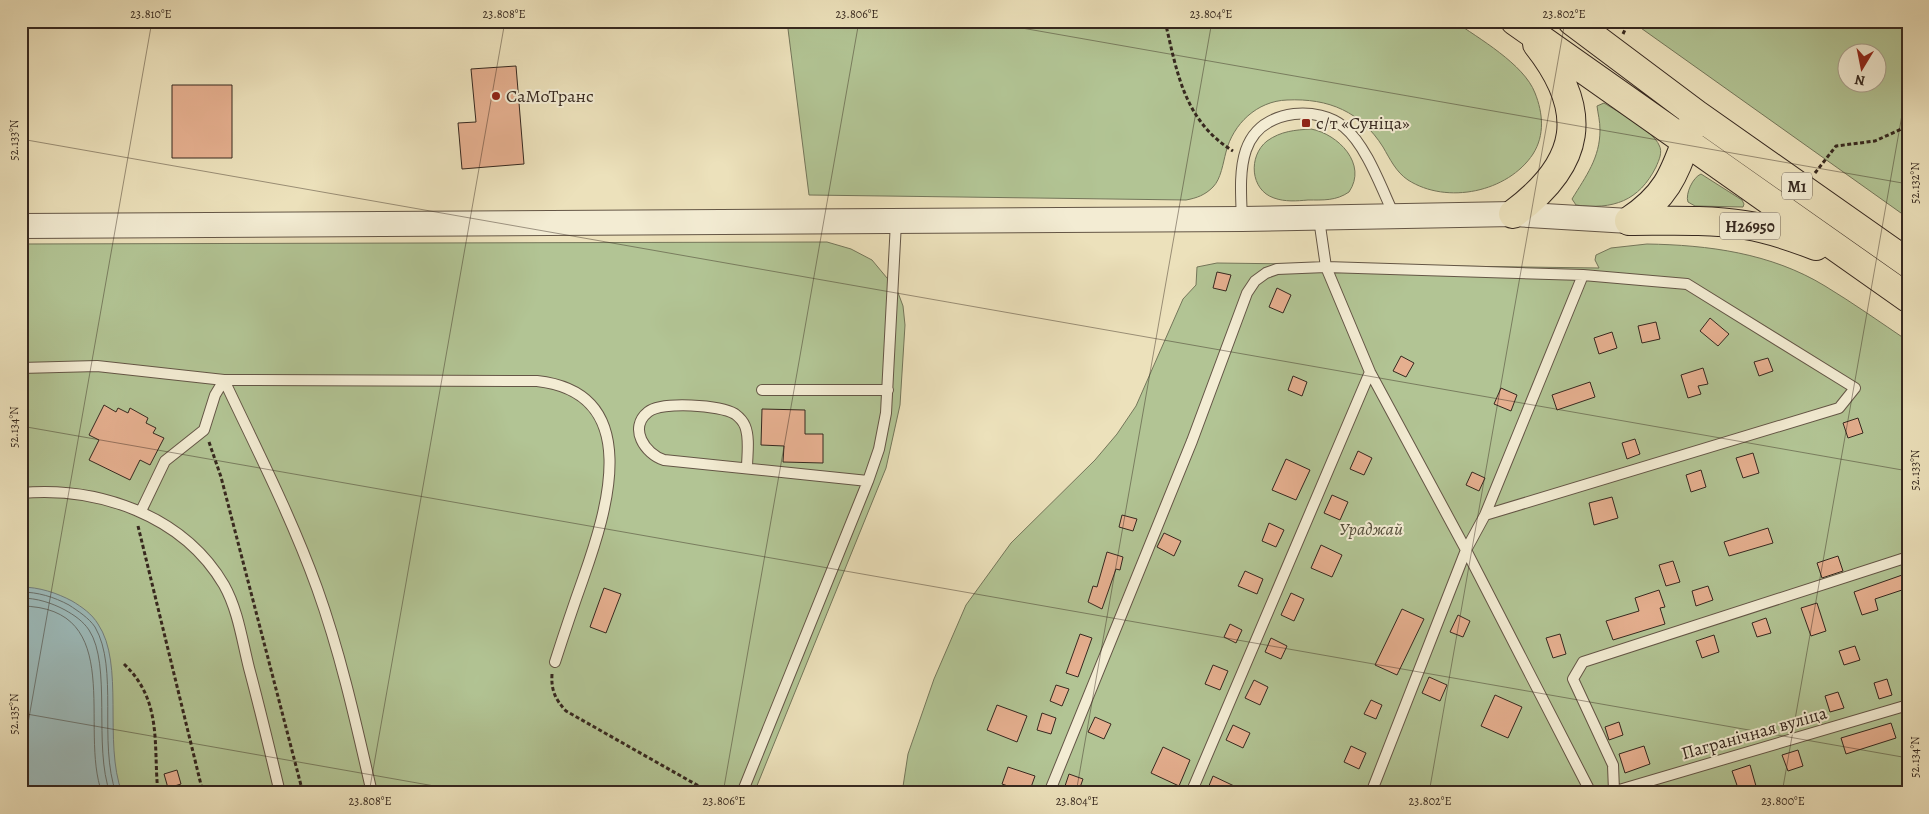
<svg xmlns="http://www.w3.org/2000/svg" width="1929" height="814" viewBox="0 0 1929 814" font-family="Alegreya,serif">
<rect width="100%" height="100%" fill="#ece1bb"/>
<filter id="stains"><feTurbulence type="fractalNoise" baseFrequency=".004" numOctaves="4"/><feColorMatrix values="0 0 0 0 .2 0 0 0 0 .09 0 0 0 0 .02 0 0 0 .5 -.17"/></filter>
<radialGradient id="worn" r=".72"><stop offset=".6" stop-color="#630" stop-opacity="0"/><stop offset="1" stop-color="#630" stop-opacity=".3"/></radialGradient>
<path fill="#b2c494" stroke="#74765a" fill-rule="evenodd" d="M787 21H1454C1478 38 1524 64 1535 93 1543 113 1545 135 1533 154 1508 192 1447 205 1408 180 1396 172 1390 159 1383 147 1361 112 1329 98 1287 100 1257 101 1233 124 1226 152 1223 163 1221 179 1213 187 1205 195 1197 198 1186 200L809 195Z
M1631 21H1908V218ZM1846 52H1876V82H1846Z
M1604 103C1617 111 1654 132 1659 145 1663 152 1659 160 1656 167 1639 201 1613 210 1576 205L1572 199C1586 176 1600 158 1600 130 1600 121 1598 114 1597 106Z
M1311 129C1338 134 1368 164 1349 192 1336 201 1323 200 1308 200 1297 201 1285 202 1274 198 1250 190 1248 156 1267 141 1281 131 1295 130 1311 129Z
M1701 174 1742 200 1744 204 1743 207 1695 206 1688 202C1685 194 1693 177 1701 174Z
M827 242 851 249 872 260 897 290 903 306 905 325 900 405 886 468 754 793H21V244Z
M1647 244C1708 245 1771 253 1825 286 1853 303 1880 322 1908 341V793H902L908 754 934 679 966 605 1011 543 1095 460 1117 434 1136 406 1183 299 1196 285 1197 267 1217 263 1599 268 1595 260 1596 255 1611 248Z"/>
<path fill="#9dbbbb" stroke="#74807d" d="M21 587C39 587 57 593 72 601 82 607 92 614 98 624 125 664 103 742 122 793H21Z"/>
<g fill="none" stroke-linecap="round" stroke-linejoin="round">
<path stroke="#6a726d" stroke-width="1" d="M21 592C38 592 54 597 69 605 78 611 89 618 95 627 119 668 98 743 116 793
M21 598C37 598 52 603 65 610 74 615 83 621 89 630 112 665 93 747 110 793
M21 606C128 607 78 729 102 793"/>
</g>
<path fill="#e5af8f" stroke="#36281f" d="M516 66 524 164 462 169 458 123 476 122 471 69Z
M172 85H232V158H172Z
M1217 272 1231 275 1226 291 1213 288Z
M1277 288 1291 295 1283 313 1269 307Z
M1710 318 1729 334 1718 346 1700 331Z
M1656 322 1660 339 1642 343 1638 326Z
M1612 332 1617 348 1599 354 1594 338Z
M1401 356 1414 363 1406 377 1393 371Z
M1768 358 1773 371 1759 376 1754 362Z
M1703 368 1708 384 1698 386 1701 394 1688 398 1681 375Z
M1293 376 1307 382 1302 396 1288 390Z
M1590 382 1595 397 1557 410 1552 395Z
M1501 388 1517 395 1511 411 1494 404Z
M104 405 116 412 118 408 128 413 130 408 148 418 146 423 156 428 153 433 164 438 150 465 140 460 130 480 89 460 99 440 89 435Z
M762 409 805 410V434H823V463L783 462 784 446 761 445Z
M1858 418 1863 433 1848 438 1843 423Z
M1635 439 1640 454 1627 459 1622 443Z
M1358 451 1372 458 1364 475 1350 469Z
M1753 453 1759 473 1743 478 1736 458Z
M1286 459 1310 470 1296 500 1272 490Z
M1701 470 1706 487 1691 492 1686 475Z
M1472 472 1485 478 1479 491 1466 485Z
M1332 495 1348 502 1340 520 1324 513Z
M1612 497 1618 518 1594 525 1589 503Z
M1122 515 1137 519 1133 531 1119 527Z
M1269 523 1284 530 1276 547 1262 541Z
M1768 528 1773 543 1729 556 1724 542Z
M1164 533 1181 541 1174 556 1157 547Z
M1321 545 1342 555 1332 577 1311 568Z
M1107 552 1123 557 1120 570 1116 569 1102 609 1088 602 1093 586 1097 587Z
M1838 556 1843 571 1822 578 1817 563Z
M1673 561 1680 582 1666 586 1659 565Z
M1245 571 1263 579 1257 594 1238 586Z
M1905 574 1908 588 1875 599 1878 610 1862 615 1854 592Z
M1708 586 1713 600 1696 606 1692 591Z
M604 588 621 594 606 633 590 627Z
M1659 590 1665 607 1660 608 1665 624 1613 640 1606 621 1639 611 1635 598Z
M1291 593 1304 599 1294 621 1281 615Z
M1817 603 1826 631 1811 636 1801 608Z
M1402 609 1424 619 1397 675 1375 665Z
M1458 615 1470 621 1463 637 1450 632Z
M1766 618 1771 633 1757 637 1752 623Z
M1230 624 1242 630 1236 643 1224 637Z
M1080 634 1092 638 1078 677 1066 673Z
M1560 634 1566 654 1553 658 1546 638Z
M1714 635 1719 652 1702 658 1696 641Z
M1271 638 1287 646 1281 659 1265 652Z
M1855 646 1860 660 1844 665 1839 651Z
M1213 665 1228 671 1220 690 1205 684Z
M1429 677 1447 685 1440 701 1422 693Z
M1887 679 1892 695 1879 699 1874 683Z
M1254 680 1268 687 1260 705 1245 698Z
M1056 685 1069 689 1062 706 1050 701Z
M1838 692 1844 708 1830 712 1825 696Z
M1495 695 1522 707 1508 738 1481 726Z
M1371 700 1382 705 1376 719 1364 714Z
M997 705 1027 716 1017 742 987 730Z
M1042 713 1056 718 1051 734 1037 730Z
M1095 717 1111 724 1104 739 1088 732Z
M1619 722 1623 735 1609 740 1605 727Z
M1891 723 1896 738 1846 754 1841 738Z
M1233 725 1250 733 1243 748 1226 740Z
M1351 746 1366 753 1359 769 1344 762Z
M1644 746 1650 764 1625 773 1619 754Z
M1163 747 1190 760 1179 786 1151 773Z
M1798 750 1803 766 1788 771 1782 755Z
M1750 765 1756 786 1739 791 1732 771Z
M1008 767 1035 776 1029 793 1002 784Z
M177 770 181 784 168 788 164 774Z
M1069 774 1083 779 1078 793 1064 789Z
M1213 776 1249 793H1206Z"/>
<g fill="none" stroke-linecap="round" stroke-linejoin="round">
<defs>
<path id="service" d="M1242 219C1240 174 1235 122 1294 114 1311 112 1331 116 1344 127 1367 146 1382 190 1395 217
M1319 219 1326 267 1370 372 1466 550 1591 793
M21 368 97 366 224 380C256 448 291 516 317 588 341 655 356 723 372 793
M762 390H888
M747 468C747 456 750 438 745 426 743 421 739 417 735 414 720 405 662 401 648 412 628 428 645 454 664 460L868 481
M21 493C98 486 183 515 224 585 238 610 242 640 249 668 260 709 270 751 280 793
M141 511 165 461 204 430 215 395 224 380 537 381C645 393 607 511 583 579 573 607 564 634 555 662
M1614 791 1613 765 1573 679 1583 662 1908 557
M742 793 868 481 879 449 886 413 896 222
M1049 793 1192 441 1247 293 1255 281 1266 273 1277 269 1326 267 1583 275 1687 284 1855 388 1839 408 1485 515
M1191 793 1370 372
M1371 793 1466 550 1485 515 1583 275
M1609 793 1908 705"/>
<path id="tertiary" d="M21 226 1242 219 1513 214 1629 221"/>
<path id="trunk" d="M1515 21 1908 298
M1572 21 1696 114 1908 263
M1513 214C1582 163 1590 111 1537 44
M1629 221C1667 221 1707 219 1745 225 1770 229 1793 237 1816 246
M1629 221C1671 193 1675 170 1692 125"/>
</defs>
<use href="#service" stroke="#645646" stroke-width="12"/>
<use href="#tertiary" stroke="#645646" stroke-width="26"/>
<use href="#trunk" stroke="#36281f" stroke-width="30"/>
<path stroke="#36281f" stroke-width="3" stroke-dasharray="4 2.5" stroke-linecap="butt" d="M1165 21C1177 72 1184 121 1233 151
M1623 34 1629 21
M1815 173 1836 146 1875 141 1908 126
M209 442 221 477 303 793
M138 526 203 793
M124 664C163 701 153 745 158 793
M552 674C551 690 555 699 566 711L711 793"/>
<use href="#service" stroke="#f3ecd3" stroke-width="10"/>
<use href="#tertiary" stroke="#f3ecd3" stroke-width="24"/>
<use href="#trunk" stroke="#ece1bb" stroke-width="28"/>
</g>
<path fill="none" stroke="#36281f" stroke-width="1" stroke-opacity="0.45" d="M982 21 1908 184M21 139 1908 471M21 426 1908 758M21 713 474 793M21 763 152 21M369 793 505 21M723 793 859 21M1076 793 1212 21M1429 793 1565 21M1782 793 1908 81"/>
<g fill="#8f2418" stroke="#f3ecd3" stroke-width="2">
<circle cx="496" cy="96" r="5"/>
<rect x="1301" y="118" width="10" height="10" rx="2.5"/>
</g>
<g text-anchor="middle" stroke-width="4" stroke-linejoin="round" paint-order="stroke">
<g fill="#f3ecd3" stroke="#6f6355" stroke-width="1">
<rect x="1782" y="172.5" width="30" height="27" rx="4"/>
<rect x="1720" y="212.5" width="60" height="27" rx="4"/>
</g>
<g font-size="16" font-weight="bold" fill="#36281f">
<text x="1797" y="192">М1</text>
<text x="1750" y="232">Н26950</text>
</g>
<g font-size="18" fill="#36281f" stroke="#f3ecd3" text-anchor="start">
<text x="506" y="102">СаМоТранс</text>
<text x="1316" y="129">с/т «Суніца»</text>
</g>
<g font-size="18" font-style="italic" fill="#554f3c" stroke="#f3ecd3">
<text x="1371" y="535">Ураджай</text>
</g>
<g font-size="18" fill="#36281f" stroke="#f3ecd3">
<text transform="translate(1754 733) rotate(-16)" y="6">Пагранічная вуліца</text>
</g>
</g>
<rect width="1929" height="814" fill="none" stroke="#ece1bb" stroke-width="55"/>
<g transform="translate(1862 68) rotate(190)"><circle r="24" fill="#f3ecd3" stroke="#a79e8b"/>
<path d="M0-4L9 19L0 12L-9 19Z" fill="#8f2418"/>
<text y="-8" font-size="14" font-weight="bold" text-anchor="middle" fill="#36281f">N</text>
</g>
<rect x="28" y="28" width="1874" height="758" fill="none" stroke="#36281f" stroke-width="2"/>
<g font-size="12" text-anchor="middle" fill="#36281f">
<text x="151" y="18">23.810°E</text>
<text x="504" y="18">23.808°E</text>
<text x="857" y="18">23.806°E</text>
<text x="1211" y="18">23.804°E</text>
<text x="1564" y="18">23.802°E</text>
<text transform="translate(14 140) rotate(-90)" y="4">52.133°N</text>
<text transform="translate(1915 183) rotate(-90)" y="4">52.132°N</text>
<text transform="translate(14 427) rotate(-90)" y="4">52.134°N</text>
<text transform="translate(1915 470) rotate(-90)" y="4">52.133°N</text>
<text transform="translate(14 714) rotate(-90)" y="4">52.135°N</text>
<text transform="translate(1915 757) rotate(-90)" y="4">52.134°N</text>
<text x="370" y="805">23.808°E</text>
<text x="724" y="805">23.806°E</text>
<text x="1077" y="805">23.804°E</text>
<text x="1430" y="805">23.802°E</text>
<text x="1783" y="805">23.800°E</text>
</g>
<rect width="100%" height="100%" filter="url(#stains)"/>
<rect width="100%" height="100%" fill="url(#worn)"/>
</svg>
